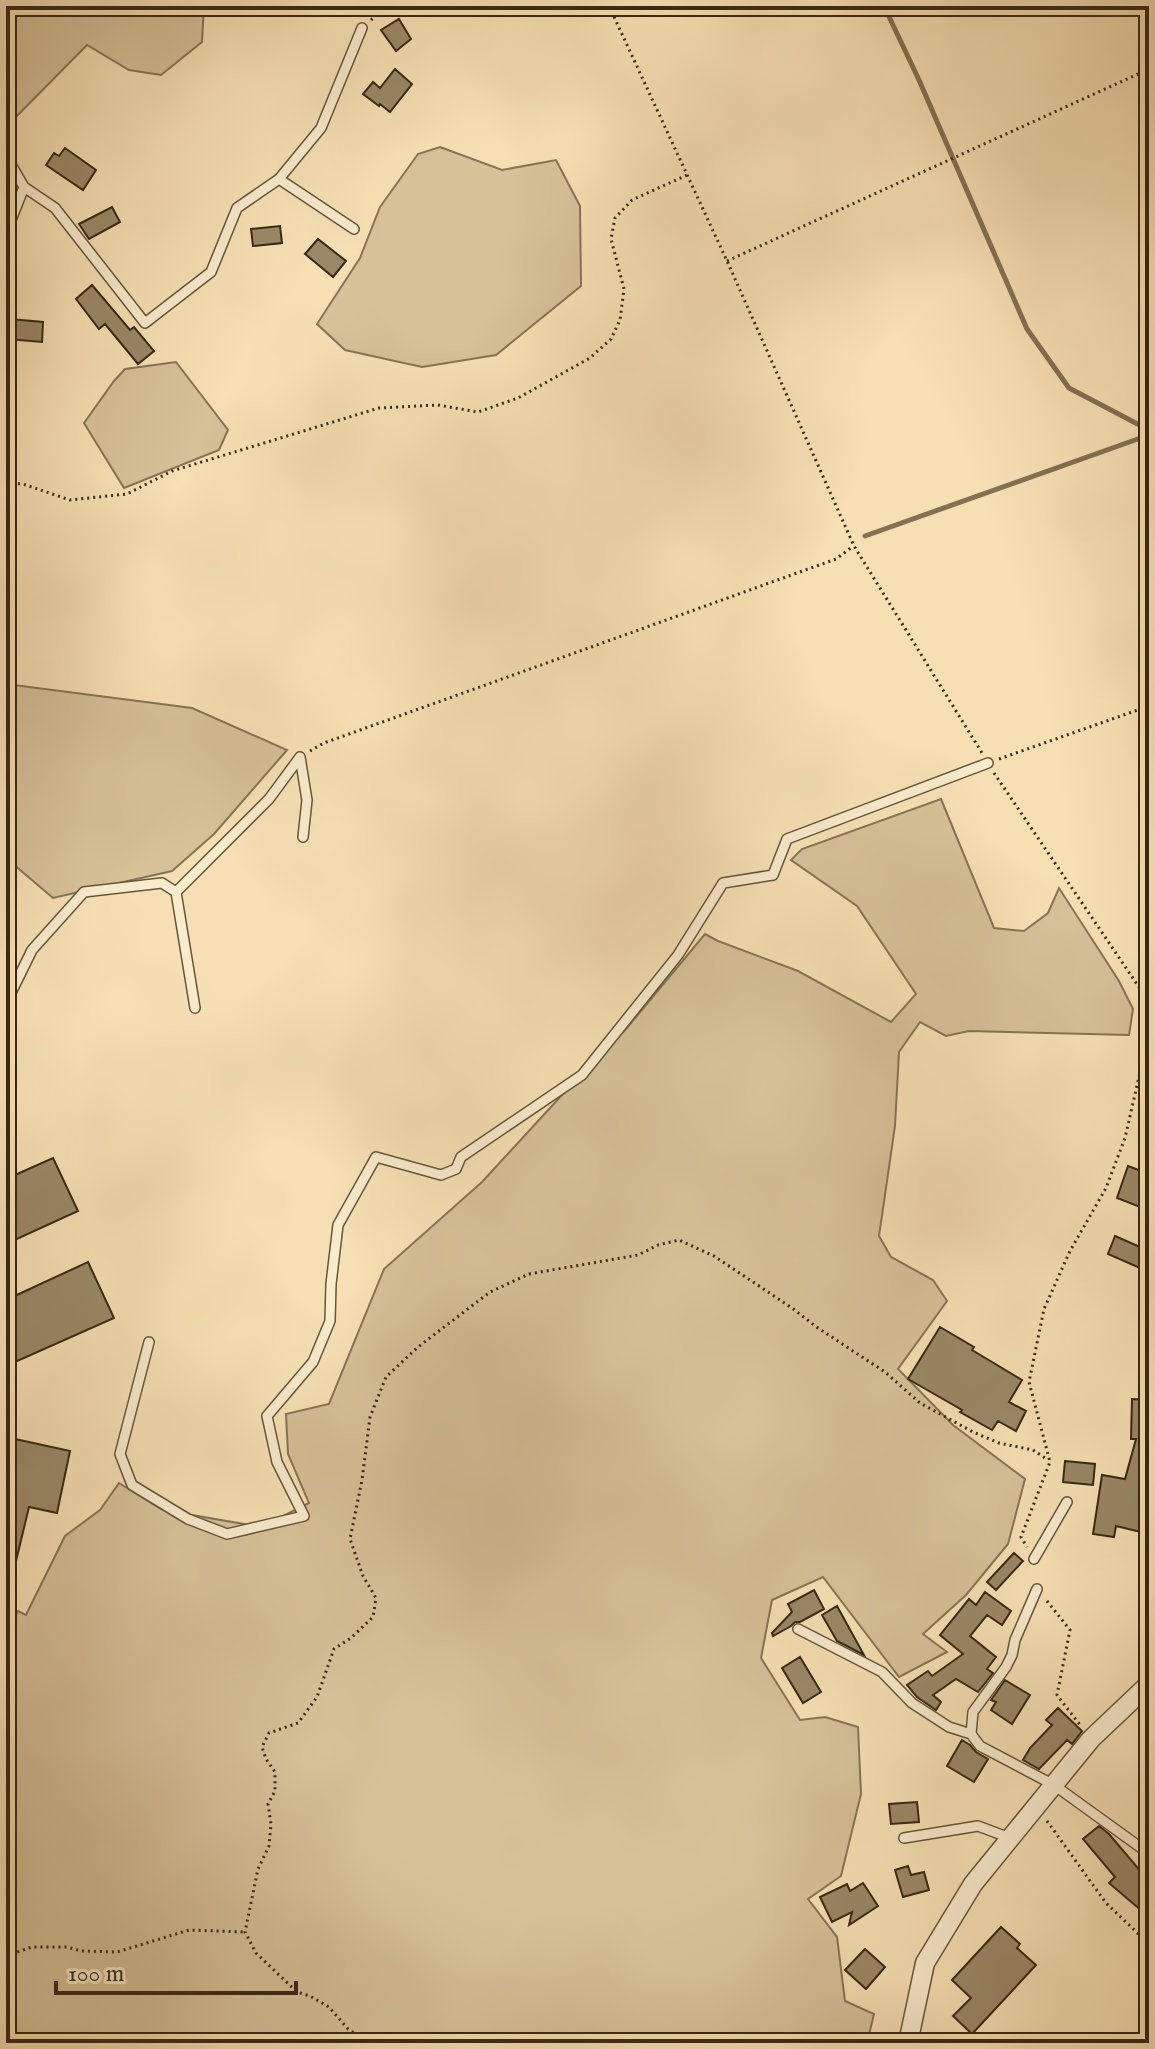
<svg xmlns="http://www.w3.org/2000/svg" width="1155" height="2049" viewBox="0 0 1155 2049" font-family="'IM FELL English',serif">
<rect width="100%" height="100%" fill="#f6e0b3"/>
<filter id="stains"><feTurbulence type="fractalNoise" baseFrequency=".0025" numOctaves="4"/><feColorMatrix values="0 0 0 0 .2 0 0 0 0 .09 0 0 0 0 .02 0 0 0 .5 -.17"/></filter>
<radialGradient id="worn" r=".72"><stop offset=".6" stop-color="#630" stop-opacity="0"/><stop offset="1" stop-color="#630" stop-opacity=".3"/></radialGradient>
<path fill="#d6c198" stroke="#867456" stroke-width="2" d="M6 6H204L202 42 161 75 129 70 87 45 12 121 6 120Z
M440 147 502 170 556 160 580 206 581 286 496 355 422 367 345 350 317 324 360 258 380 207 418 154Z
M176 362 228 430 219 450 124 488 84 423 114 381 125 369Z
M6 684 192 708 287 750 214 834 172 871 53 898 6 858Z
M941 799 994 928 1024 931 1048 913 1059 888 1119 981 1133 1009 1129 1035 969 1031 946 1036 920 1022 899 1052 895 1126 879 1236 891 1257 933 1280 947 1301 898 1369 953 1425 1025 1479 1008 1544 966 1595 923 1634 947 1652 899 1677 823 1577 772 1600 761 1658 800 1720 825 1717 858 1727 861 1794 841 1876 808 1899 837 1937 845 2001 874 2014 867 2043H6V1634L18 1611 26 1615 65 1536 100 1510 119 1483 163 1510 261 1527 309 1503 288 1454 286 1414 329 1404 384 1269 482 1182 561 1096 626 1029 705 934 718 941 798 971 891 1022 916 994 857 906 791 860 802 849Z"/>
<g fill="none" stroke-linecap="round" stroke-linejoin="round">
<path stroke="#837153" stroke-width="5" d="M884 6 919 80 1027 329 1069 388 1149 430
M865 536 1149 435"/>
</g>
<path fill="#9a8867" stroke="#372814" stroke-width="2" d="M399 19 411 39 396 51 381 30Z
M395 69 412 84 390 112 380 104 379 106 363 94 373 82 380 88Z
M65 148 96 170 83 190 46 165 54 153 59 156Z
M112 207 120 222 89 239 79 224Z
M280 226 282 243 253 246 251 229Z
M318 239 346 261 333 277 305 254Z
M92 285 130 330 134 327 154 351 138 364 105 324 99 329 76 299Z
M10 319 43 322 42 342 8 339Z
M53 1158 78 1211 6 1244V1179Z
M1128 1166 1149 1174V1198L1145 1209 1117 1198Z
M1115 1236 1149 1251V1272L1108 1254Z
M88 1262 114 1318 6 1366V1300Z
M940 1327 974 1347 972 1350 1022 1380 1009 1402 1026 1411 1016 1431 998 1421 992 1430 960 1412 962 1410 908 1379Z
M1132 1399 1149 1400V1534L1116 1526 1114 1537 1093 1534 1102 1475 1125 1479 1136 1439H1131Z
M6 1437 70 1451 57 1513 29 1507 11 1582H6Z
M1065 1461 1095 1464 1093 1485 1063 1482Z
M1014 1553 1023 1561 996 1590 987 1582Z
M814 1590 824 1609 800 1622H795L791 1626 773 1636 772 1633 792 1612 788 1604Z
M985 1592 1011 1611 1002 1625 987 1615 970 1636 996 1657 987 1669 993 1673 978 1692 956 1679 933 1695 941 1702 936 1710 917 1697 907 1685 928 1671 932 1676 963 1654 940 1635 969 1599 976 1605Z
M837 1606 864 1655 837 1641 822 1615Z
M800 1657 821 1692 803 1703 782 1668Z
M1005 1680 1030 1695 1012 1724 991 1710 996 1702 991 1700Z
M1058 1708 1082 1731 1072 1744 1067 1740 1039 1769 1023 1760 1030 1748 1052 1725 1046 1720Z
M962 1740 970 1745 976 1752 988 1759 974 1782 947 1766Z
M917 1802 919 1822 891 1824 889 1804Z
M1099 1826 1109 1834 1142 1873 1149 1866V1917L1109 1883 1115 1877 1083 1839Z
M908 1866 911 1875 924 1872 929 1890 903 1897 895 1870Z
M863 1883 878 1906 849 1925 852 1912 832 1922 820 1897 847 1884 850 1891Z
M1001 1927 1020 1944 1017 1948 1036 1965 972 2034 953 2016 971 1998 952 1980Z
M865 1949 885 1967 866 1989 845 1970Z"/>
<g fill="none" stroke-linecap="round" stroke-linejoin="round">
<defs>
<path id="lane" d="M6 156 24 187 6 233
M279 179 354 229
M24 187 55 208 145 323 211 272 237 208 279 179 321 128 362 28
M300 757 307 800 303 837
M176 892 269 799 300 757
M6 1003 32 950 84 892 162 883 176 892 195 1008
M149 1342 120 1454 132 1485 188 1519 227 1534 304 1516 277 1462 267 1416 313 1362 330 1321 331 1284 338 1225 376 1157 441 1175 456 1169 461 1157 582 1075 678 955 723 883 773 875 787 839 988 763
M1034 1559 1067 1502
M1037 1589 1015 1640 1012 1655 1006 1667 973 1712 971 1734 980 1746 1054 1785 1144 1850
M798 1629 882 1672 912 1703 949 1727 971 1734
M904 1838 978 1826 1010 1838"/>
<path id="street" d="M908 2043 925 1963 973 1884 1091 1739 1149 1684"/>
</defs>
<use href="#lane" stroke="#67563c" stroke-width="12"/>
<use href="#street" stroke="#67563c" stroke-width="21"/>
<path stroke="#372814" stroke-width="3" stroke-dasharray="2 4" stroke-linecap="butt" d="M609 6 727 261 854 546 982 753
M371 20 386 6
M727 261 1149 69
M6 483 23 484 70 500 127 494 172 471 379 408 438 405 478 412 518 398 590 358 611 339 620 320 624 289 611 239 615 218 632 200 687 175
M310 751 324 743 836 559 852 547
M999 759 1149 706
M994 773 1145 996 1144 1055 1125 1138 1106 1188 1070 1251 1044 1309 1029 1382 1050 1462 1021 1537 1027 1547
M1047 1601 1070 1630 1057 1695 1080 1725
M1047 1821 1106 1903 1149 1944
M6 1956 32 1947H67L81 1951 117 1952 189 1930 245 1932
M368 2043 348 2029 329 2007 310 1996 297 1992 256 1953 245 1932 258 1869 269 1846 271 1824 268 1804 275 1791V1772L266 1759 262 1747 269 1733 298 1723 317 1697 334 1649 351 1638 373 1617 376 1598 363 1576 350 1539 362 1480 370 1417 386 1377 418 1347 490 1292 529 1274 638 1255 658 1245 679 1240 714 1256 792 1308 818 1328 885 1372 920 1403 973 1432 999 1443 1033 1450 1048 1460"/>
<use href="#lane" stroke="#f9ebce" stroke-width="9"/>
<use href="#street" stroke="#f9ebce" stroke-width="18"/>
</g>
<rect width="1155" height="2049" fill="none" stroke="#f6e0b3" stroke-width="32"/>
<rect x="8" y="8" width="1139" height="2033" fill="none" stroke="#372814" stroke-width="4"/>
<rect x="16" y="16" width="1123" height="2017" fill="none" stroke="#372814" stroke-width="2"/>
<path d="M56 1981v12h240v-12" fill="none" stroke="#372814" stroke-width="4"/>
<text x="68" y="1981" font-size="24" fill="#372814" stroke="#f9ebce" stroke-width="6" paint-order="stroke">100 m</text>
<rect width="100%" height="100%" filter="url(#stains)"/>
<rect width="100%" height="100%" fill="url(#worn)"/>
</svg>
